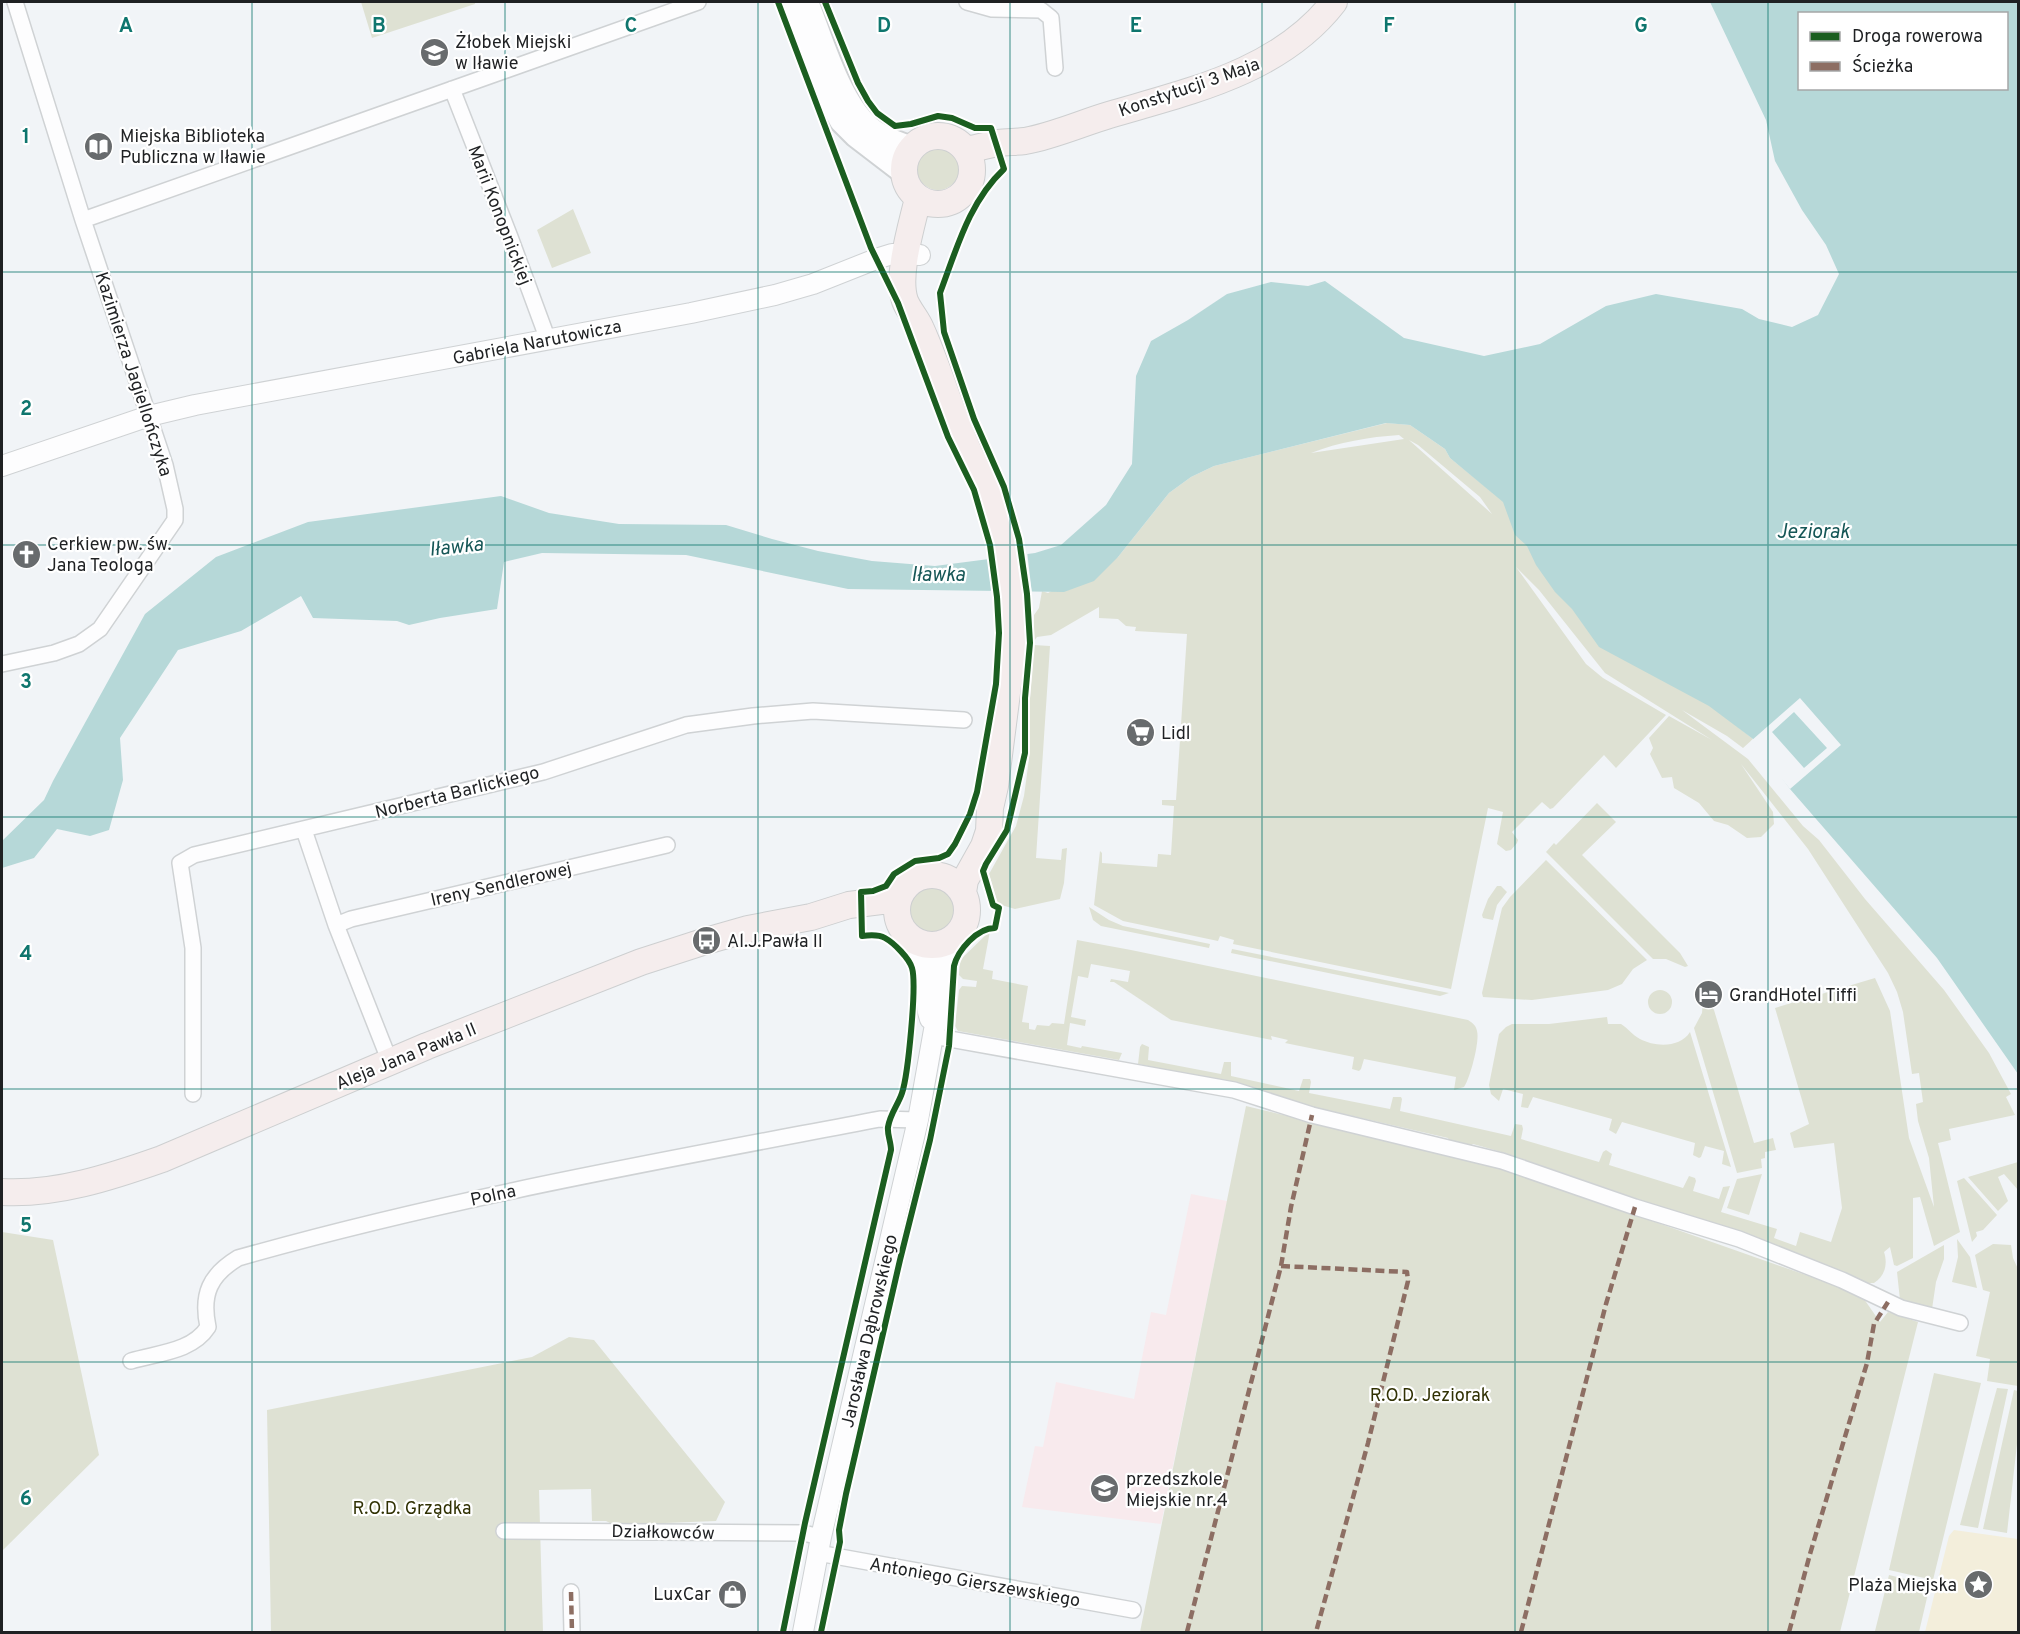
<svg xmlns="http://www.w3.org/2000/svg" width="2020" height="1634" viewBox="0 0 2020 1634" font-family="Overpass,sans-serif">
<rect width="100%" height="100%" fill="#f1f4f7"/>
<path fill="#f8eaed" d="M1191 1194 1227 1201 1161 1524 1022 1507 1035 1446 1043 1447 1056 1382 1134 1399 1151 1312 1166 1315Z"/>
<path fill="#dee1d3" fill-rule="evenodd" d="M361 2H475V4L372 38Z
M917 169a21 21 0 1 1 42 0a21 21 0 1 1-42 0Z
M573 209 591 253 552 268 537 230Z
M1387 423 1410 425 1445 449 1450 458 1503 501 1661 666 1753 739 1743 748 1727 736 1682 710 1748 759 1803 826 1819 840 1865 899 1944 990 1989 1053 2011 1094 2006 1097 2015 1115 1949 1129 1951 1140 1938 1143 1960 1232 1934 1246 1920 1197 1913 1198V1258L1897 1266 1894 1265 1890 1247 1884 1252C1888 1264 1885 1276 1874 1283H1868L1845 1273 1773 1246 1505 1153 1473 1144 1468 1147 1450 1143 1448 1138 1305 1105 1254 1088 1138 1064 1140 1047 1142 1044 1149 1047 1148 1060 1221 1074 1224 1062H1231V1076L1299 1091 1303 1079H1310L1311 1082 1309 1093 1390 1109 1393 1097H1401L1402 1099 1400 1111 1511 1136 1515 1124 1522 1125 1523 1129 1521 1139 1599 1162 1603 1152 1606 1150 1612 1154 1609 1165 1683 1188 1689 1176 1695 1178 1696 1181 1693 1191 1719 1199 1723 1187 1730 1186 1721 1212 1777 1229 1774 1238 1796 1246 1800 1232 1831 1242 1842 1208 1834 1143 1794 1148 1790 1133 1809 1124 1775 1008 1875 978 1890 1011 1909 1138 1934 1207 1929 1158 1918 1121 1916 1104 1923 1102 1919 1073 1912 1074 1903 1012 1897 992 1888 973 1808 849 1741 764 1773 812 1774 824 1761 837 1747 838 1728 825 1714 821 1699 803 1674 788 1672 777 1662 778 1650 754 1653 748 1649 738 1669 716 1712 740 1605 673 1539 590 1516 567 1586 664 1603 678 1666 715 1616 768 1604 755 1553 808 1550 809 1542 802 1512 832 1518 840 1517 843 1511 850 1506 851 1497 844 1503 812 1488 808 1451 989 1233 944 1234 940 1220 936 1218 941 1123 921 1094 905 1100 851 1102 853V863L1157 867 1158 854 1171 855 1174 806 1162 805V800H1176L1187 634 1135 631 1136 627 1126 626 1118 619 1099 618V607L1051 635 1037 637 1034 641V615L1039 608 1042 591 1048 593 1118 557 1169 493 1191 477 1214 466ZM1399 435 1404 439 1311 453C1339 442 1369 437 1399 435ZM1409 440 1418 445 1480 497 1492 514Z
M1034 645 1050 646 1036 858 1061 860 1062 849 1067 848 1064 883 1060 899 1015 909 998 904 989 874 1016 826 1024 796 1029 759 1030 698Z
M1597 803 1616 822 1582 855 1680 953 1688 966 1685 967 1666 959H1653L1546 852 1554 843 1556 845Z
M1546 860 1647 960 1633 969 1622 984 1608 990 1532 1000 1483 997 1482 993 1502 908 1510 897Z
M1497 886H1501L1507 892 1497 905 1493 920 1483 918 1482 915 1488 899Z
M908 909a23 23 0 1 1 46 0a23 23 0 1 1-46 0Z
M1089 907 1109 920 1123 926 1210 944 1209 948 1101 926 1093 920Z
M990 931 983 969 993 971 992 979 1028 986 1022 1022 1029 1023V1029L1035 1030 1037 1025 1049 1026 1052 1023 1064 1024 1077 940 1131 950 1468 1020C1473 1023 1476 1026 1477 1031 1480 1041 1470 1079 1464 1087L1454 1090 1456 1077 1364 1059 1361 1069 1359 1071 1352 1069 1354 1057 1285 1043 1288 1040 1271 1036 1272 1040 1171 1020 1114 982H1110L1111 979 1128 982 1130 971 1091 964 1088 978 1078 976 1071 1017 1086 1020 1085 1026 1070 1023 1067 1045 1081 1048 1082 1046 1122 1053 1119 1060 958 1031 955 1026 959 990 962 986 976 987 977 981 963 979 959 975 960 960Z
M1232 949 1449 993 1440 996 1231 953Z
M1648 1002a12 12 0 1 1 24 0a12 12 0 1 1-24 0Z
M1707 998 1714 1010 1754 1143 1773 1138 1776 1150 1765 1152V1158L1761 1159 1762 1168 1737 1173 1694 1028 1702 1013 1703 1001Z
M1607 1017 1608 1024H1621C1628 1028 1632 1035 1640 1039 1655 1047 1680 1048 1690 1032L1731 1167 1722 1164 1724 1151 1705 1146 1701 1157 1699 1158 1693 1155 1695 1143 1622 1122 1616 1134 1609 1130 1612 1119 1533 1097 1528 1108 1521 1107 1523 1094 1503 1089 1499 1101 1491 1094 1489 1085 1499 1034 1506 1027 1512 1024H1549Z
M1246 1106 1499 1167 1840 1287 1864 1299 1880 1322 1888 1312 1918 1322 1840 1632H1140Z
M2018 1162V1190L2004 1174 1998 1177 2008 1201 1998 1211 1968 1177Z
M1762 1174 1749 1215 1727 1208 1737 1179Z
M1964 1178 1997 1215 1983 1230 1976 1232 1977 1236 1972 1242 1957 1181Z
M2 1232 53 1240 99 1455 2 1551Z
M1957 1239 1970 1257 1977 1288 1952 1282 1958 1257Z
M1993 1244 2011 1245 2013 1258 2018 1269V1386L1987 1381 1990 1359 1976 1356 1990 1292 1983 1290 1975 1255Z
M1944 1245V1259L1936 1282 1932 1309 1900 1300 1897 1272Z
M569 1337 594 1340 725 1502 716 1521 614 1525 606 1521H592L591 1489 539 1490 543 1632H271L267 1410 532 1357Z
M1934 1373 1981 1383 1933 1580 1889 1570Z
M1997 1388 2008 1389 1978 1528 1960 1525Z
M2014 1390 2018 1391V1435L2007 1533 1983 1529Z
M1889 1575 1930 1585 1919 1632 1875 1631Z"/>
<path fill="#f3eedb" d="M1954 1530 2018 1539V1630L2008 1632H1925L1949 1536Z"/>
<path fill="#b6d8d8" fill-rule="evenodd" d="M1710 2H2018V1074L1937 958 1790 789 1753 739 1709 706 1599 647 1572 609 1555 592 1536 565 1527 546 1515 535 1503 502 1450 458 1445 449 1410 425 1386 423 1214 466 1191 477 1169 493 1118 557 1094 581 1064 592 848 589 686 555 542 553 504 562 497 609 440 618 409 625 397 621 313 618 301 596 241 631 178 650 120 738 123 780 109 830 90 836 57 829 34 858 2 868V841L44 800 53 781 145 614 216 557 308 522 501 496 549 513 619 524 726 525 772 539 818 551 872 561 935 566 1035 553 1061 545 1106 505 1132 464 1136 376 1151 341 1188 320 1227 294 1271 282 1308 286 1325 281 1404 338 1484 356 1540 344 1606 306 1656 294 1742 309 1759 319 1792 327 1818 315 1839 274 1826 245 1802 210 1775 161 1766 120ZM1800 14H2006V88H1800Z"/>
<path fill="#f1f4f7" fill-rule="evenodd" d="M1027 551 1032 594 992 593 987 556Z
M1800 698 1841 745 1790 789 1751 741ZM1794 712 1827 748 1804 768 1772 732Z"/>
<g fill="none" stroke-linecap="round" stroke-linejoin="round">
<defs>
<path id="minor" d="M967 2 992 9 1041 10 1051 18 1055 68
M452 89 510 237 548 340
M83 220 698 2
M2 664 54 653 79 644 100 629 175 520V509L165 465 83 220 15 2
M304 830 336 925 390 1062
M336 925 351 919 667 845
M933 1036 1234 1090 1312 1115 1502 1161 1635 1207 1739 1239 1842 1280 1901 1308 1960 1323
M193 1094V948L180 863 194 855 543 772 686 725 753 716 813 711 964 720
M131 1361C157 1353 192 1352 208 1327 201 1294 210 1275 238 1258 449 1198 665 1160 880 1119L918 1120
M504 1531 803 1533 821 1537
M818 1553 1133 1610
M571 1592 572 1632"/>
<path id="tertiary" d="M2 466 149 416 195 405 691 313 775 295 813 284 876 259 892 254 920 255
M914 941 924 963 928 1012 930 1019
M803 1632 821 1537 918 1120 934 1030 940 1014 942 962 948 941"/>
<path id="secondary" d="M788 2 829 99 841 121 856 136 903 172
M807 2C822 39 839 101 869 127 881 138 897 142 911 148"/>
<path id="primary" d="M904 170a34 34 0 1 1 68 0a34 34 0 1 1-68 0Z
M967 150C977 148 987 145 998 143 1007 142 1016 142 1025 141 1053 136 1082 123 1109 115 1190 91 1280 72 1334 2
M918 198C912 225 896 275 905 301 909 311 917 319 921 329 936 362 946 397 960 431 971 461 988 488 998 519 1012 562 1015 610 1012 654L995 786 990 808 989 831 984 846 965 880 963 892
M897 910a35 35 0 1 1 70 0a35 35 0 1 1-70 0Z
M2 1192C56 1195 111 1177 162 1159L427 1046 641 962 706 941 748 929 811 917 849 905 889 900 901 891"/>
</defs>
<use href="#minor" stroke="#cfd2d4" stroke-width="18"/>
<use href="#tertiary" stroke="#cfd2d4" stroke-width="22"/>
<use href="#secondary" stroke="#cfd2d4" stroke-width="26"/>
<use href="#primary" stroke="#cdcfd0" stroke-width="28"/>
<use href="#minor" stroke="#fdfdfe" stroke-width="15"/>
<use href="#tertiary" stroke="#fdfdfe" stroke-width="20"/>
<use href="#secondary" stroke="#fdfdfe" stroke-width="22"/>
<use href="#primary" stroke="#f5eded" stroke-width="26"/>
<path stroke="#8d6e63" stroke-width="4.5" stroke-dasharray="9 4.5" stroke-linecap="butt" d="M1281 1266 1407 1272 1408 1281 1368 1443 1316 1632
M571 1592 572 1632
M1187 1632 1281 1266 1291 1207 1312 1115
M1521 1632 1606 1304 1635 1207
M1789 1632 1810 1554 1867 1363 1874 1324 1888 1302"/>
<defs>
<path id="cycleway" d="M778 2 871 248 898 303 948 437 974 490 990 545 997 597 999 633 996 684 977 792 970 814 955 844 948 854 939 858 915 861 894 874 886 886 873 891 861 892 862 936C869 935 878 934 885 938 894 943 909 958 912 968 917 985 908 1075 902 1093 898 1105 890 1114 888 1127 887 1134 891 1142 891 1150L805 1523 783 1632
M821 1632 840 1542 839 1530 846 1494 900 1260 930 1140 949 1046 954 966C958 950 977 928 995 928L999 908 993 905 983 871 986 864 1007 830 1025 753V698L1030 643 1027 594 1019 539 1004 487 974 419 944 332 940 293C957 248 969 202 1004 169L991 128H975L952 118 938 116 911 124 895 126 877 113 868 101 858 83 825 2"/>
</defs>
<use href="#cycleway" stroke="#fff" stroke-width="10"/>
<use href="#cycleway" stroke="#1b5e20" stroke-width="6"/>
</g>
<path fill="none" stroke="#0f766e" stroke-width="1.5" stroke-opacity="0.55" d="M252 2V1632M505 2V1632M758 2V1632M1010 2V1632M1262 2V1632M1515 2V1632M1768 2V1632M2 272H2018M2 545H2018M2 817H2018M2 1089H2018M2 1362H2018"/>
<defs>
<symbol id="school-disc" viewBox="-11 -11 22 22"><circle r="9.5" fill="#686b6d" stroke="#fff"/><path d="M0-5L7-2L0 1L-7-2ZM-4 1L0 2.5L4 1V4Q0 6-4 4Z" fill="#fff"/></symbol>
<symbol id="library-disc" viewBox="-11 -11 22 22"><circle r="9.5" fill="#686b6d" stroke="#fff"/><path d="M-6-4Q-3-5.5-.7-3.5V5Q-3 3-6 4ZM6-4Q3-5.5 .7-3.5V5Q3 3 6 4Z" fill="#fff"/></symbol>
<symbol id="church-disc" viewBox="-11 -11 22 22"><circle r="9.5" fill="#686b6d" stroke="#fff"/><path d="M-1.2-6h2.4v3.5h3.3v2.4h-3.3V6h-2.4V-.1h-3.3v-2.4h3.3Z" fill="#fff"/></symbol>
<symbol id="supermarket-disc" viewBox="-11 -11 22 22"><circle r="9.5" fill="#686b6d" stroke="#fff"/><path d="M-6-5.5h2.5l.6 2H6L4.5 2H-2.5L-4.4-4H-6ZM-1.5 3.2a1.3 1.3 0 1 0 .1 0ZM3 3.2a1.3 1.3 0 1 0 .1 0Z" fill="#fff"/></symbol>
<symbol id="bus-disc" viewBox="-11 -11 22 22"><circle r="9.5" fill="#686b6d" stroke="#fff"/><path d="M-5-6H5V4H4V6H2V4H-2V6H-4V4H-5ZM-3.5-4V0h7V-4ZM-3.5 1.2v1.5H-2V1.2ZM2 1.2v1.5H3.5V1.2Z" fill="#fff"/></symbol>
<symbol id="hotel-disc" viewBox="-11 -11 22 22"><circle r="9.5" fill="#686b6d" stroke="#fff"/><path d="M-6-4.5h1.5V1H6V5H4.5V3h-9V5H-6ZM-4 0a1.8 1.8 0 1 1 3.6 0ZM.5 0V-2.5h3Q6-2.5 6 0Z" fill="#fff"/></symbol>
<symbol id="sight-disc" viewBox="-11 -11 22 22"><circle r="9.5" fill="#686b6d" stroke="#fff"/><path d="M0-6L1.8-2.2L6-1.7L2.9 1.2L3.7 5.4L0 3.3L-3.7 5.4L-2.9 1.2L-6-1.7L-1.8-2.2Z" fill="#fff"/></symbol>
<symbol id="shop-disc" viewBox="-11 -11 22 22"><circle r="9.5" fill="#686b6d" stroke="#fff"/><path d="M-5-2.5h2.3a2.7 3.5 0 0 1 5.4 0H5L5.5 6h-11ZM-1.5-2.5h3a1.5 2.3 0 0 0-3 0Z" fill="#fff"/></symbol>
</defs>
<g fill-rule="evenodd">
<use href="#school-disc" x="418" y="36" width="33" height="33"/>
<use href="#library-disc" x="82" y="130" width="33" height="33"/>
<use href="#church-disc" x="10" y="538" width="33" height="33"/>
<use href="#supermarket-disc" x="1124" y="716" width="33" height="33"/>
<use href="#bus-disc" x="690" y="924" width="33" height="33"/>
<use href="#hotel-disc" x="1692" y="978" width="33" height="33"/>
<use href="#school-disc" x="1088" y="1472" width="33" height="33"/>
<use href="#sight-disc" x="1962" y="1568" width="33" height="33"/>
<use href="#shop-disc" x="716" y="1578" width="33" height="33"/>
</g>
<g text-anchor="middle" stroke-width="4.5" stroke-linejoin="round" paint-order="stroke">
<g font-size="18" fill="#1f2123" stroke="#fff" text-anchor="start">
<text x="455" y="48">Żłobek Miejski<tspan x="455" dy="21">w Iławie</tspan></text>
<text x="120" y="142">Miejska Biblioteka<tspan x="120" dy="21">Publiczna w Iławie</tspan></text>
<text x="47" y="550">Cerkiew pw. św.<tspan x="47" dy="21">Jana Teologa</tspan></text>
<text x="1161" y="739">Lidl</text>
<text x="727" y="947">Al.J.Pawła II</text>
<text x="1729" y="1001">GrandHotel Tiffi</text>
<text x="1126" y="1485">przedszkole<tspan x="1126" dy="21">Miejskie nr.4</tspan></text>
<text x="1957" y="1591" text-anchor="end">Plaża Miejska</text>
<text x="711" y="1600" text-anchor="end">LuxCar</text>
</g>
<g font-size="18" fill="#1f2123" stroke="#fff">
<text transform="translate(1189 87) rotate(-19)" y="6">Konstytucji 3 Maja</text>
<text transform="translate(500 215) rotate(69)" y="6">Marii Konopnickiej</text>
<text transform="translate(537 342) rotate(-11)" y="6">Gabriela Narutowicza</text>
<text transform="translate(134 374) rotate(72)" y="6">Kazimierza Jagiellończyka</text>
<text transform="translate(457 792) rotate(-14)" y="6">Norberta Barlickiego</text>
<text transform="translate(501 884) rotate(-13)" y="6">Ireny Sendlerowej</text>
<text transform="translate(406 1056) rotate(-22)" y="6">Aleja Jana Pawła II</text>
<text transform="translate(493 1195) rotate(-12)" y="6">Polna</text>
<text transform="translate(869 1331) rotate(-77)" y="6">Jarosława Dąbrowskiego</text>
<text transform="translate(663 1532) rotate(1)" y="6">Działkowców</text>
<text transform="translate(975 1582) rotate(10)" y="6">Antoniego Gierszewskiego</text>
</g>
<g font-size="18" fill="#303103" stroke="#fff">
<text x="1430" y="1401">R.O.D. Jeziorak</text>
<text x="412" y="1514">R.O.D. Grządka</text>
</g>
<g font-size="20" font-style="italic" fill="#155656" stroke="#fff">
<text x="1813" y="538">Jeziorak</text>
<text transform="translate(456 546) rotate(-6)" y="7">Iławka</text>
<text x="938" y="581">Iławka</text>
</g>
</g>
<g font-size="20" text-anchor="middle" font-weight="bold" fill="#0f766e" stroke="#fff" stroke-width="4.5" stroke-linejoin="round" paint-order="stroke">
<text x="126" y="32">A</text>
<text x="379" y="32">B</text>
<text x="631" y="32">C</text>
<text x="884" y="32">D</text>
<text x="1136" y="32">E</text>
<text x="1389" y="32">F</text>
<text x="1641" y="32">G</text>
<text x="26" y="143">1</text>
<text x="26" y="415">2</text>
<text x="26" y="688">3</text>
<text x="26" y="960">4</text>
<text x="26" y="1232">5</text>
<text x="26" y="1505">6</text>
</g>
<rect width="2020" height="1634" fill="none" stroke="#1f2123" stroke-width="6"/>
<rect x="1798" y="12" width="210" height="78" fill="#ffffff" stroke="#a5a6a7" stroke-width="1.5"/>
<rect x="1810" y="32" width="30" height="9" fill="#1b5e20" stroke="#a5a6a7" stroke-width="1.5"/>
<text x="1852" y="42" font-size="18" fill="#1f2123">Droga rowerowa</text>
<rect x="1810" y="62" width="30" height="9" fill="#8d6e63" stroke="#a5a6a7" stroke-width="1.5"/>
<text x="1852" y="72" font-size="18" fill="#1f2123">Ścieżka</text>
</svg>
